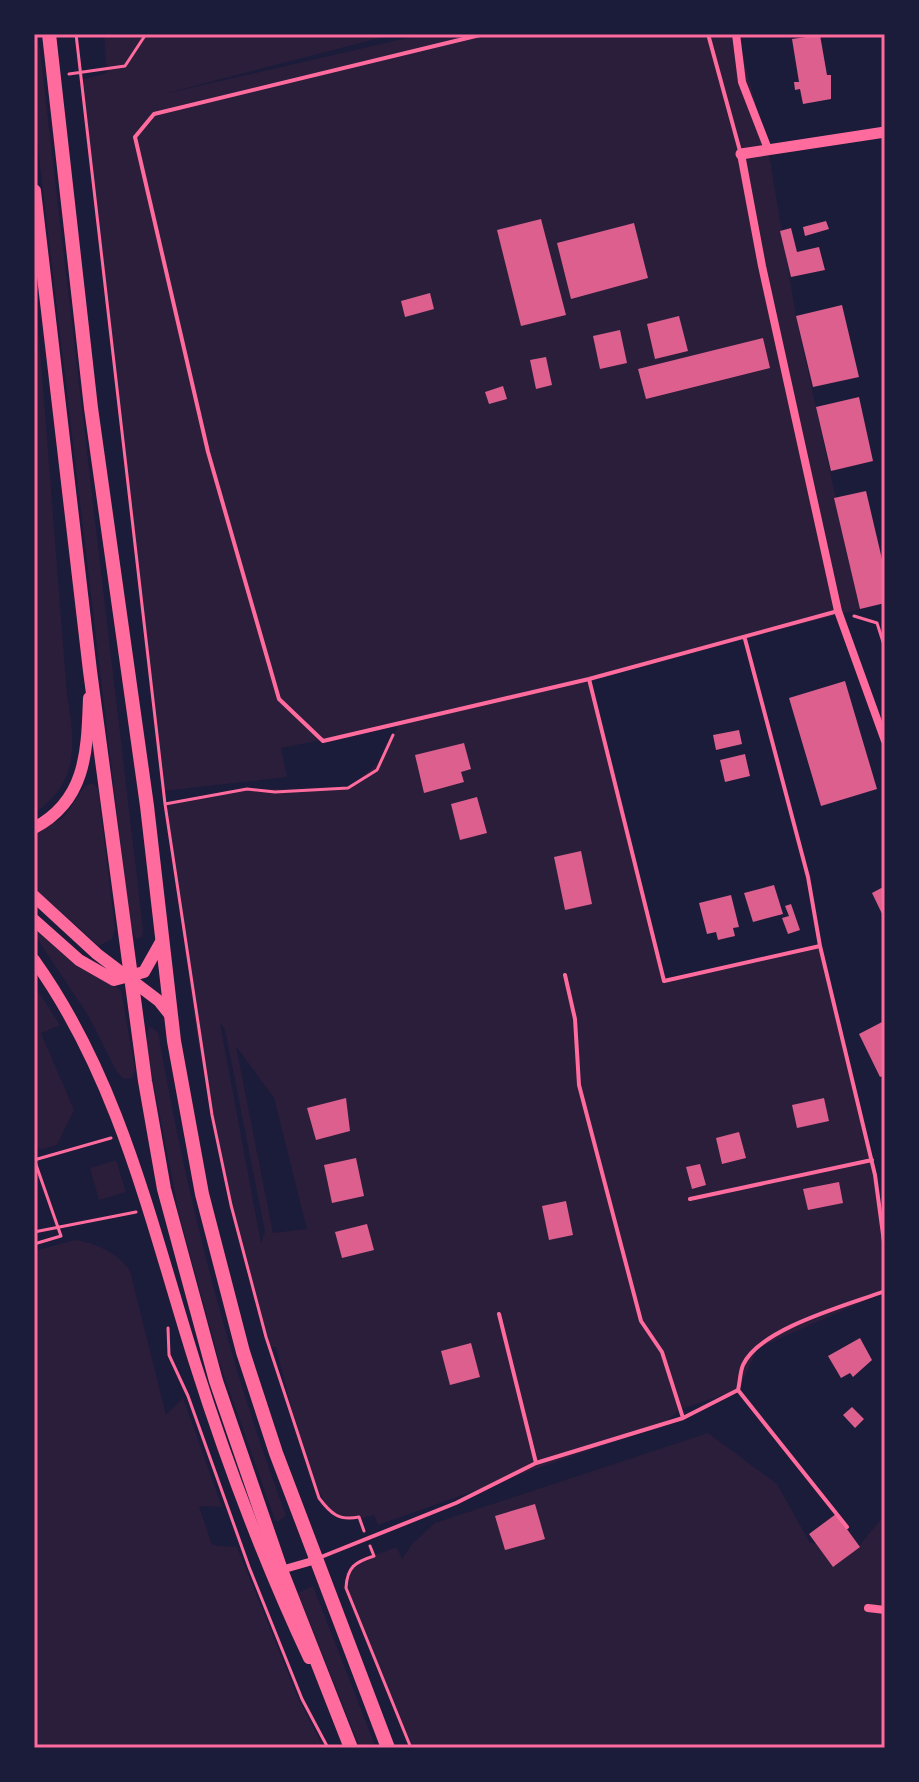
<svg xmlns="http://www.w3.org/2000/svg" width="919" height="1782" viewBox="0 0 919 1782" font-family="'Golos Text',sans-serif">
<rect width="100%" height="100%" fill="#1b1b3a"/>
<path fill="#2a1e3b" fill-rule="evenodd" d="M34 34H38L143 929 142 937 136 939 130 924 36 132Z
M104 34H395L164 94 424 34H737L768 149 796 316 860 609 589 679 664 980 820 946 885 1229V1292L758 1348 738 1390 681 1409 663 1424 378 1525 374 1515C366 1517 351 1521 343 1520 314 1517 284 1376 276 1347H270L224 1172 198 1043 165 804 247 789 348 788 381 761 398 725 281 748 287 777 164 791 81 80 107 73ZM220 1023 225 1030 265 1232 261 1243ZM236 1046 274 1098 307 1229 273 1233Z
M34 272 67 694C75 742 80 783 34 813Z
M93 783 98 789 115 928 112 939 99 946 34 888V834L64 817 85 786Z
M36 928 84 969 121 990 135 1070 132 1078 124 1079 117 1072 88 1015 34 934Z
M34 985 60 1025 41 1033 74 1110 57 1145 39 1150 34 1139Z
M149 1026 158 1032C187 1197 227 1358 286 1515L278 1522 275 1520 220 1364 179 1214 146 1045Z
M116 1160 126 1192 99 1200 90 1168Z
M75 1240C94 1242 120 1254 130 1271L166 1415 183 1398 222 1507 199 1506 212 1545 237 1547 299 1700 324 1748H34V1251Z
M708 1433 777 1484 810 1543 859 1546 885 1514V1748H411L346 1584 357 1562 397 1547 402 1559 413 1543 435 1523Z
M313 1586 376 1748H360L298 1593Z"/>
<path fill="#dd5f8e" d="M820 35 827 75H831V99L803 104 800 89 795 90 794 82H799L792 39Z
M541 219 566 315 521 326 497 230Z
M826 221 829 229 805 236 803 227Z
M634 223 648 278 571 299 557 243Z
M791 228 797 252 819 247 825 270 791 277 780 231Z
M430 293 434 309 405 317 401 301Z
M842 305 859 377 813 387 796 316Z
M679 316 688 351 655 359 647 324Z
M620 330 627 363 600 369 593 336Z
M763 338 770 368 646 399 638 369Z
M546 357 552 385 536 389 530 360Z
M503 386 507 399 489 404 485 392Z
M859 397 873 461 831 471 816 407Z
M866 491 885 572V603L860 609 834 498Z
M845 681 877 789 821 806 789 698Z
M739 730 742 744 716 750 713 735Z
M464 743 471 769 461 772 464 782 424 793 415 755Z
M745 754 750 776 725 782 720 760Z
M477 797 487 833 460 840 451 804Z
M581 851 592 904 565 910 554 857Z
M774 885 783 914 753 922 744 893Z
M885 886V920L872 893Z
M731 895 739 927 733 928 735 936 718 940 716 932 707 934 699 903Z
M791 904 800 930 788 934 782 918 789 916 785 906Z
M882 1022 885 1075 880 1077 859 1034Z
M346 1098 350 1131 316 1140 307 1108Z
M824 1098 829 1121 797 1128 792 1105Z
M739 1132 746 1158 722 1164 716 1138Z
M356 1158 364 1196 332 1203 324 1165Z
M700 1164 706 1185 692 1189 686 1167Z
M839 1182 843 1203 808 1210 803 1189Z
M566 1201 573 1235 549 1240 542 1206Z
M367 1224 374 1250 342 1258 335 1232Z
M860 1338 872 1360 853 1377 850 1373 841 1378 828 1356Z
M471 1343 480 1377 450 1385 441 1351Z
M852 1407 864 1419 855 1428 843 1415Z
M535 1504 545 1539 505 1550 495 1516Z
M836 1514 860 1547 833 1567 809 1534Z"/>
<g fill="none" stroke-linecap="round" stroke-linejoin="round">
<path stroke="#ff6b9d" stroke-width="3" d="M76 34 165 804 212 1115 231 1205 266 1337 319 1498C331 1514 339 1521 359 1517L364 1531
M69 74 125 66 146 34
M854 616 877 623 885 648
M165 804 247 789 275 792 348 788 377 770 393 735
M34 1159 61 1236 34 1244
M34 1160 111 1138
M34 1232 136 1212
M168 1328 169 1355 188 1396 249 1567 302 1699 328 1748
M370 1546 374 1556C355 1562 347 1567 346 1588L411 1748"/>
<path stroke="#ff6b9d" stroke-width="4" d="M484 34 154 114 135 137 208 452 279 699 323 741 589 679 838 611
M708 34 740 151
M745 639 808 877 820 946 875 1175 885 1249
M589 679 664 981 820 946
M690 1199 872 1160
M499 1314 536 1463
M683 1418 738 1390
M847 1527 738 1390C740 1382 740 1372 743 1365 760 1328 848 1305 885 1291
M321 1557 456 1503 536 1463 683 1418 662 1352 641 1321 579 1085 575 1019 565 975"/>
<path stroke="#ff6b9d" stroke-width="8" d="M736 34 742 82 768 149
M741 154 762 266 838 611 885 741
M281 1570 316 1560
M868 1608 885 1610"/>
<path stroke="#ff6b9d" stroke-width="11" d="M741 154 885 132"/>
<path stroke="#ff6b9d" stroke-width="12" d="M34 828C87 800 87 750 89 698
M34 896 97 954 159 1001 171 1016
M34 920 79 960 114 980 144 972 162 940
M34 960C120 1080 151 1224 195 1363 227 1464 264 1562 309 1658"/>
<path stroke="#ff6b9d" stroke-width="14" d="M49 34 91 408 147 806 174 1041 202 1194 243 1352 276 1453 388 1748
M34 191 90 671 145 1081 164 1189 216 1381 281 1570 351 1748"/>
</g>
<rect width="919" height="1782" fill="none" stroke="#1b1b3a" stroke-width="72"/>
<rect x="36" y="36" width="847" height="1710" fill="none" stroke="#ff6b9d" stroke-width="3"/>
</svg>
